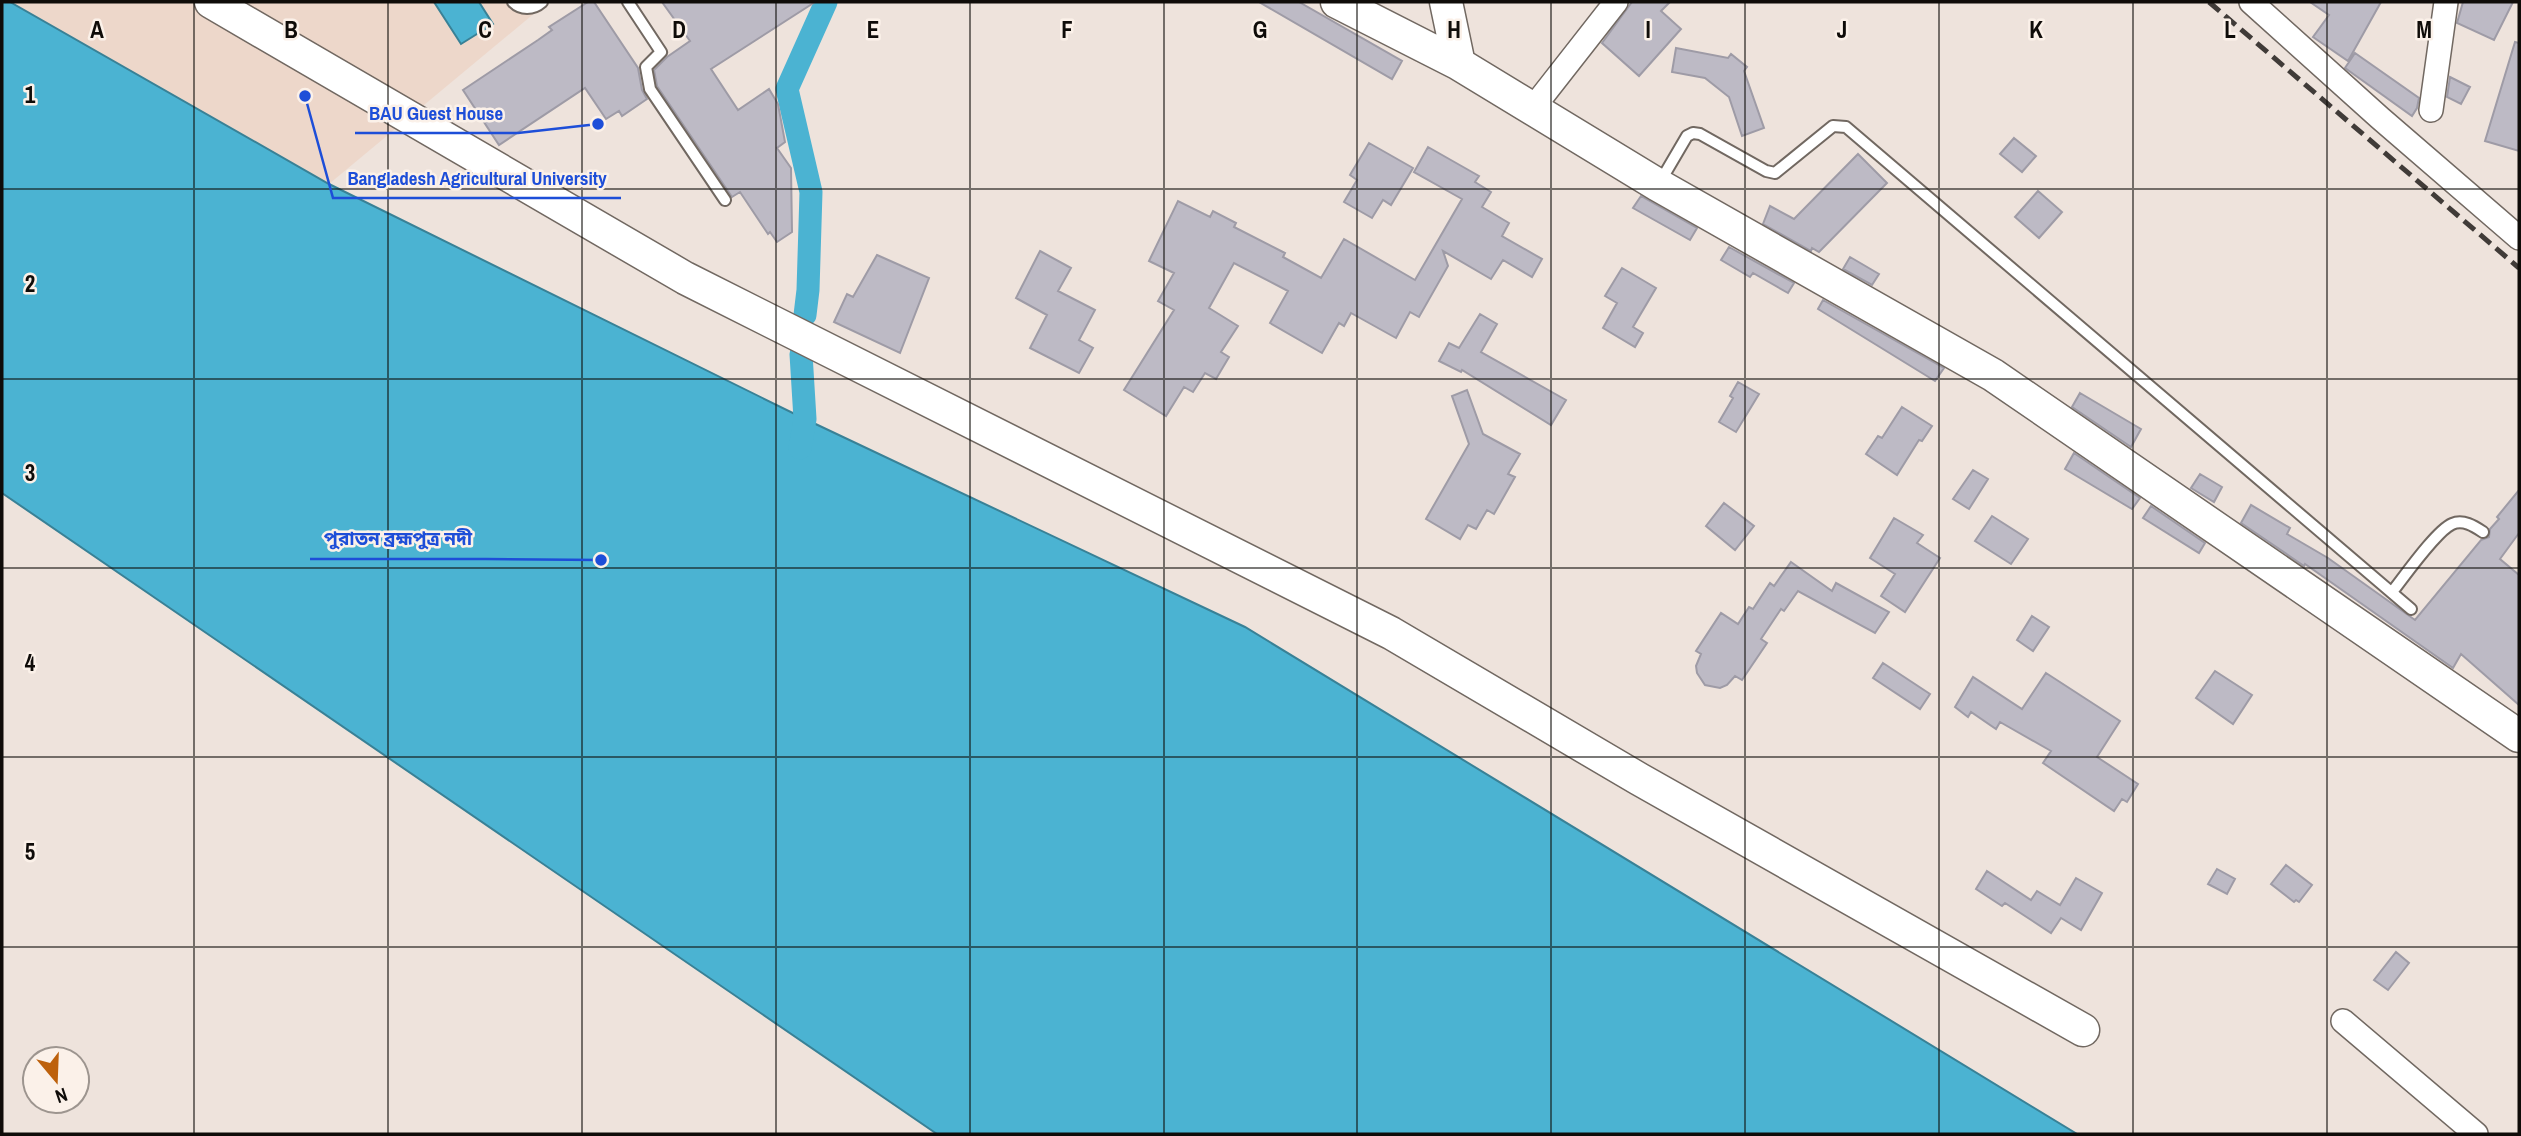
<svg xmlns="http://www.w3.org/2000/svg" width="2521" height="1136" viewBox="0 0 2521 1136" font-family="'Archivo Narrow','Noto Sans Bengali',sans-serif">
<rect width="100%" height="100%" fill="#eee3dc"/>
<path fill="#edd7ca" d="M10 2H548L329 184Z"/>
<path fill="#4bb3d2" stroke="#398196" stroke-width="2" d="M2 2H10L329 184 805 419 1245 627 2077 1134H937L2 493Z
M434 2H479L493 24 461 44Z"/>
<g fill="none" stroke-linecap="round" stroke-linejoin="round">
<path stroke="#4bb3d2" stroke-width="23" d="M805 315 808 290 811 192 787 89 826 2
M800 448 805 419 801 354"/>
</g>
<path fill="#bdbac5" stroke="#9e9ba6" stroke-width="2" d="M588 2H594L638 68 642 90 647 99 622 116 619 111 606 119 585 88 499 145 463 90 538 40 552 30 549 27Z
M662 2H815L711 69 738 110 769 89 778 104 785 142 777 148 791 168 792 232 777 242 770 232 768 234 740 192 732 197 657 86 654 70 667 57 690 41Z
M1259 2H1299L1402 61 1392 79Z
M1632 2H1670L1661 11 1681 29 1639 76 1602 43Z
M2310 2H2381L2348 61 2313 37 2329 15Z
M2463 2H2513L2494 40 2457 23Z
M2515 42 2519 43V151L2485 141Z
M1676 48 1728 58 1731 54 1747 67 1744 71 1764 128 1742 136 1729 97 1705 78 1672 72Z
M2355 53 2419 98 2417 108 2412 116 2345 68Z
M2450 77 2470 87 2461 104 2447 97Z
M2014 138 2036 156 2022 172 2000 154Z
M1369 143 1413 168 1391 205 1383 200 1372 218 1344 202 1357 180 1350 175Z
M1428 147 1479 176 1475 182 1491 192 1482 207 1509 223 1502 236 1542 259 1532 277 1503 260 1491 279 1443 251 1448 266 1419 317 1410 312 1396 338 1351 313 1344 326 1339 323 1322 353 1270 323 1288 291 1234 263 1209 308 1238 326 1221 352 1229 357 1216 379 1205 373 1193 392 1184 387 1166 416 1124 390 1174 310 1158 301 1174 273 1149 261 1178 201 1210 217 1213 211 1236 223 1234 227 1285 253 1283 257 1321 278 1344 239 1415 280 1462 199 1414 172Z
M1858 154 1887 183 1819 252 1812 248 1811 251 1763 224 1770 206 1794 219Z
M2038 191 2062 212 2039 238 2015 217Z
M1641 196 1697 228 1690 240 1633 208Z
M1729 247 1794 283 1788 293 1753 273 1750 277 1721 260Z
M1040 251 1071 268 1058 291 1095 310 1079 340 1093 348 1079 373 1030 348 1047 315 1016 298Z
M877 255 929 278 900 353 834 322 847 294 853 297Z
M1850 257 1879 274 1872 285 1843 269Z
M1622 268 1656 288 1633 327 1643 333 1635 347 1603 328 1617 303 1605 296Z
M1823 300 1944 368 1935 381 1818 309Z
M1480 314 1497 324 1481 352 1566 400 1551 425 1462 370 1461 372 1439 361 1449 343 1459 348Z
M1738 382 1759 394 1736 432 1719 422 1733 398 1730 396Z
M1467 390 1483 434 1520 454 1508 474 1515 477 1494 514 1487 510 1476 529 1468 525 1460 539 1426 519 1469 444 1452 396Z
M2080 393 2141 429 2131 447 2072 407Z
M1902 407 1932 426 1922 441 1919 440 1897 475 1866 454 1878 436 1882 438Z
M2074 453 2140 498 2132 509 2065 469Z
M1973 470 1988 479 1969 509 1953 499Z
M2200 474 2222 487 2214 502 2191 488Z
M2519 490V533L2500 559 2519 575V705L2461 654 2453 668 2305 564 2304 566 2241 523 2251 505 2290 528 2287 534 2328 558 2415 620 2481 540 2489 537 2490 529 2499 519 2497 517Z
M1724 503 1754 526 1735 550 1706 526Z
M2151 506 2205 543 2199 553 2143 518Z
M1992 516 2028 539 2011 564 1975 541Z
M1894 518 1923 535 1917 543 1940 558 1905 612 1881 596 1895 574 1870 558Z
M1791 562 1832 591 1836 583 1889 612 1875 633 1798 591 1784 611 1781 609 1761 639 1767 643 1742 680 1735 676 1727 685 1720 688 1705 685 1697 673 1696 666 1701 654 1696 651 1721 613 1738 624 1749 607 1753 609 1770 583 1774 586Z
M2032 616 2049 627 2033 651 2017 640Z
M1883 663 1930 694 1920 709 1873 678Z
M2215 671 2252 695 2233 724 2196 698Z
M2046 673 2120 721 2097 757 2138 784 2127 802 2122 799 2114 811 2043 763 2051 751 2000 722 1996 729 1971 712 1968 717 1955 707 1973 677 2022 709Z
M2286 865 2312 885 2299 902 2296 900 2294 902 2271 884Z
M2217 869 2235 879 2227 894 2208 884Z
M1987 871 2031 900 2037 891 2060 905 2076 878 2102 893 2081 930 2061 918 2051 933 2005 903 2002 906 1976 889Z
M2396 952 2409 963 2388 990 2374 980Z"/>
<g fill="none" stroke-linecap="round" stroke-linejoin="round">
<defs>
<path id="lane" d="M513 2C521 10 533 10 542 2
M628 2 661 52 646 67 650 89 725 200
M1660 182 1687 136 1693 133 1700 134 1766 171 1775 173 1833 126 1846 127 2411 609
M2392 592C2404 577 2436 531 2452 524 2463 519 2474 526 2483 532"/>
<path id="street" d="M2251 2 2380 118 2519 238
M1533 108 1616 2
M2431 110 2446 2
M2343 1021 2476 1134"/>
<path id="secondary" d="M211 2 685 278 1391 633 1639 779 2083 1030
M1337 2 1459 64 1658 185 1993 375 2519 736
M1446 2 1459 64"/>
</defs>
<use href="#lane" stroke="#716861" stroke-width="14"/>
<use href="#street" stroke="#716861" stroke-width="26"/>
<use href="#secondary" stroke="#716861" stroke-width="35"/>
<use href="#lane" stroke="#fff" stroke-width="10"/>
<use href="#street" stroke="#fff" stroke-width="23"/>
<use href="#secondary" stroke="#fff" stroke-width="32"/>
<path stroke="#403b38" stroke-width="5" stroke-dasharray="14 7" stroke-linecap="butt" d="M2209 2 2519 268"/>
</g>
<path fill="none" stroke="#0f0c09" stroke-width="2" stroke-opacity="0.55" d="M194 2V1134M388 2V1134M582 2V1134M776 2V1134M970 2V1134M1164 2V1134M1357 2V1134M1551 2V1134M1745 2V1134M1939 2V1134M2133 2V1134M2327 2V1134M2 189H2519M2 379H2519M2 568H2519M2 757H2519M2 947H2519"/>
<g font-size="23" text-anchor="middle" font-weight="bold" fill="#0f0c09" stroke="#fbf1e9" stroke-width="5" stroke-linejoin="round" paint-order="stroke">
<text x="97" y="38">A</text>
<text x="291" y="38">B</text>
<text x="485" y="38">C</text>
<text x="679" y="38">D</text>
<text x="873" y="38">E</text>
<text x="1067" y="38">F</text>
<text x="1260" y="38">G</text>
<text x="1454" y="38">H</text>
<text x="1648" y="38">I</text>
<text x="1842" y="38">J</text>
<text x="2036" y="38">K</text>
<text x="2230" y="38">L</text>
<text x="2424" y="38">M</text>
<text x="30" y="103">1</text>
<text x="30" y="292">2</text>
<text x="30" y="481">3</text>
<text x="30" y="671">4</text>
<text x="30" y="860">5</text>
</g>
<path fill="none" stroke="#1d4ed8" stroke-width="2.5" d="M598 124L518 133H355M305 96L333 198H621M601 560L486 559H310"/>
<g fill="#1d4ed8" stroke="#fbf1e9" stroke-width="2.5">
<circle cx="598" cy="124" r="7"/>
<circle cx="305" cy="96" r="7"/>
<circle cx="601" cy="560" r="7"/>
</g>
<g font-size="19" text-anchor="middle" font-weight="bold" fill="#1d4ed8" stroke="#fbf1e9" stroke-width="5" stroke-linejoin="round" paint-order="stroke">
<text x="436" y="120">BAU Guest House</text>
<text x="477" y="185">Bangladesh Agricultural University</text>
<text x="398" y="545">পুরাতন ব্রহ্মপুত্র নদী</text>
</g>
<rect width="2521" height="1136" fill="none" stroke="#0f0c09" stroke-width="7"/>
<g transform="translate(56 1080) rotate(161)"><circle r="33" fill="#fbf1e9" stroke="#9d958f" stroke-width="2"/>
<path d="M0-5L12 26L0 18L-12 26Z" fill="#bd610c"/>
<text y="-10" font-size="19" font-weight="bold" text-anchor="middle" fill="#0f0c09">N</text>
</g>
</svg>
